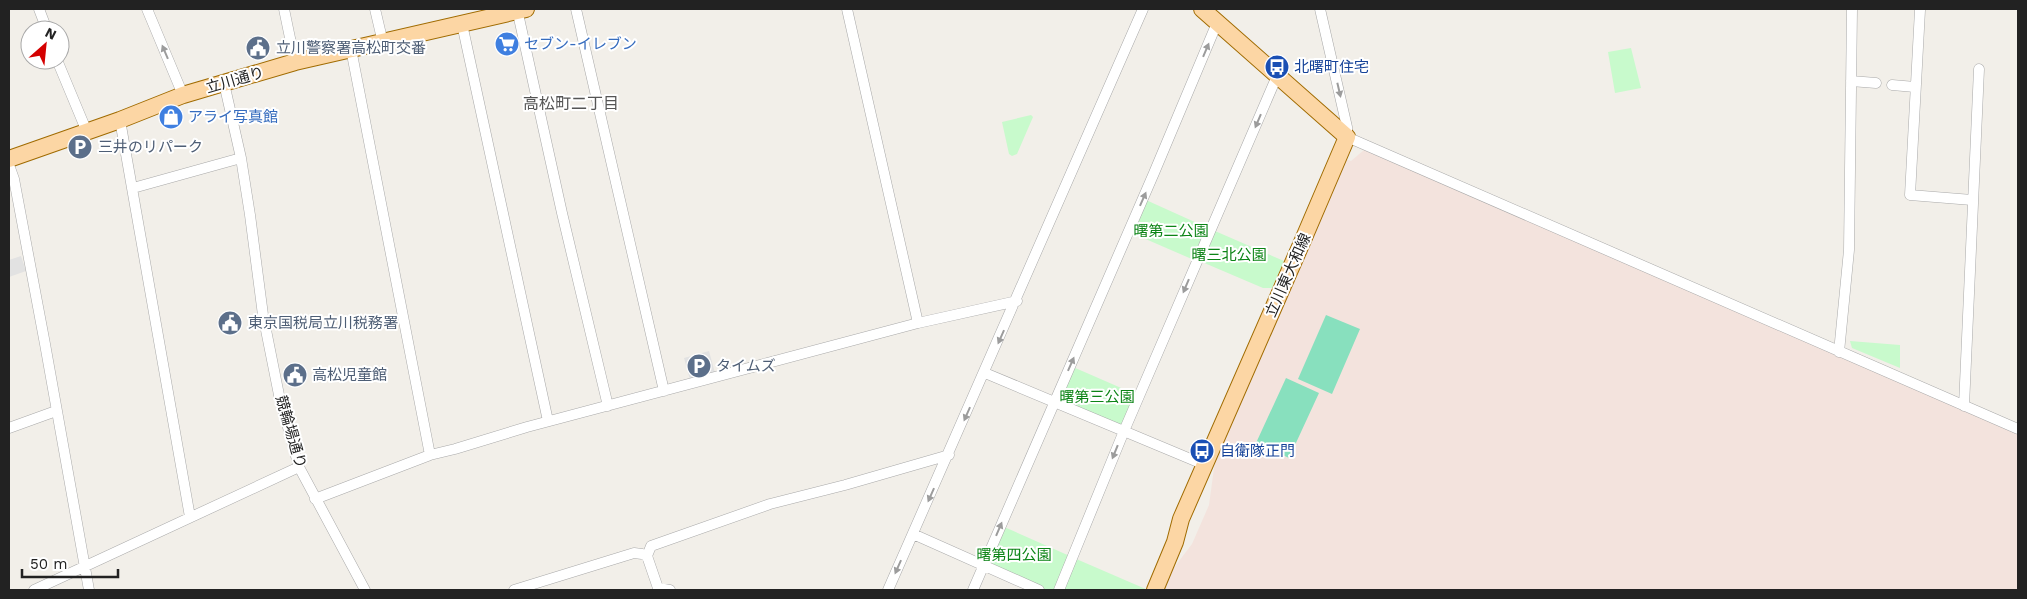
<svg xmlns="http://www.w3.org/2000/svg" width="2027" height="599" viewBox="0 0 2027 599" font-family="'Work Sans','Noto Sans JP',sans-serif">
<rect width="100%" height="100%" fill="#f2efe9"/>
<path fill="#f3e3dd" d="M1364 150 2018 434V590H1160L1166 578 1192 544 1209 505 1215 461 1346 159 1351 161Z"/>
<path fill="#c8facc" d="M1631 48 1641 88 1615 93 1608 52Z
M1031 115 1033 117 1017 154 1012 156 1009 154 1002 122Z
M1146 200 1208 228 1194 260 1134 234 1133 229Z
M1215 231 1284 261 1272 288H1263L1202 262Z
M1850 341 1900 345V368L1852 348Z
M1073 367 1135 394 1121 428 1059 401Z
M1002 526 1072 557 1057 590H1042L985 566Z
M1074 558 1148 590H1060Z"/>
<path fill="#88e0be" d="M1326 315 1360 329 1332 394 1298 379Z
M1286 378 1319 393 1289 458 1256 443Z"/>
<path fill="#e2e2e2" d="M21 256 26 271 9 277V260Z
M709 351 715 373 690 380 684 358Z"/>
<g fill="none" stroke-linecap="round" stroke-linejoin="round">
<defs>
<path id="minor" d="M39 9 47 30
M147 9 183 95
M284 9 295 62
M375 9 383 43
M517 9 562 213 608 406
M576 9 664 391
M847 9 918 323
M1320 9 1347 127V137L2018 429
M1920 10 1910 195 1972 200
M462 24 548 421
M351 49 430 455
M57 60 87 132
M1851 81 1876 83
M224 83 241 158 250 215 263 315 279 395 299 467 365 590
M1892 85 1915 87
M120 120 190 517
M9 165 14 179 45 344 89 590
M133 188 241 158
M1839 352 1849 250 1852 9
M985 373 1205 465
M1964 406 1979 69
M9 428 56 411
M315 499 430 455 455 449 527 427 918 323 1017 301
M913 534 1039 590
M34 590 299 467
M514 590 634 553 642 554 647 556
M670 590 658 588 647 556 651 546 770 504 845 485 949 455
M888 590 1143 9
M973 590 1154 173 1217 23
M1059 590 1124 431 1277 76"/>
<path id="primary" d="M9 159 120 120 183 95 295 62 526 9
M1155 590 1175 542 1181 519 1303 240 1347 137 1202 9"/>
</defs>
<use href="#minor" stroke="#a9a9a9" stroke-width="11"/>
<use href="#primary" stroke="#a06b00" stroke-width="18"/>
<use href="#minor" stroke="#fff" stroke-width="10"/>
<use href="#primary" stroke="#fcd6a4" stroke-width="16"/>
</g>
<defs><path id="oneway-solid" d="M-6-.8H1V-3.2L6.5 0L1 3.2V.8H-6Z" transform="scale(1.25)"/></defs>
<g fill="#9c9c9c">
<use href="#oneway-solid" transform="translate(1206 50) rotate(-67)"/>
<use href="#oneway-solid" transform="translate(165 52) rotate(-113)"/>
<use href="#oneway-solid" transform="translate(1339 90) rotate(77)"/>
<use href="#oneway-solid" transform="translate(1258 121) rotate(113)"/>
<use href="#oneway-solid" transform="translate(1143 199) rotate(-66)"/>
<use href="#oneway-solid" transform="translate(1186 286) rotate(113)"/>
<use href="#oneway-solid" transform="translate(1001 337) rotate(114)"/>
<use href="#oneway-solid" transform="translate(1071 364) rotate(-66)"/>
<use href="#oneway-solid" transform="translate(967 414) rotate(114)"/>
<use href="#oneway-solid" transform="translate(1115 452) rotate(112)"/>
<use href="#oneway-solid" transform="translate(931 495) rotate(114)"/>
<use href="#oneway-solid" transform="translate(999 529) rotate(-67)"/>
<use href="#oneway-solid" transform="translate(898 567) rotate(114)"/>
</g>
<defs>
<symbol id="supermarket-disc" viewBox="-11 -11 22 22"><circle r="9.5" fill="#3f7fe0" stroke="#fff"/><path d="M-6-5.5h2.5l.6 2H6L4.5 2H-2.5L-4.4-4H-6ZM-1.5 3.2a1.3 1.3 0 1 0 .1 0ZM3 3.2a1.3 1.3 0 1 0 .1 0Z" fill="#fff"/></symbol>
<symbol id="civic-disc" viewBox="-11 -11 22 22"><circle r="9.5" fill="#5c6f8a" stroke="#fff"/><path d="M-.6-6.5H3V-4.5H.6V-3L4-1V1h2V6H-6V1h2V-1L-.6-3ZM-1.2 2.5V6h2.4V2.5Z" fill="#fff"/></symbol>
<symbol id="bus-disc" viewBox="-11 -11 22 22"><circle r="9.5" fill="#1a4fb4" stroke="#fff"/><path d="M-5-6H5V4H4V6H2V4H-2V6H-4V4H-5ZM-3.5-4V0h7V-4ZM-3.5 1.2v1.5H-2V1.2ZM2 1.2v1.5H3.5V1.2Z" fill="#fff"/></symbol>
<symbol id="shop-disc" viewBox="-11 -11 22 22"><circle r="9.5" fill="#3f7fe0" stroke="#fff"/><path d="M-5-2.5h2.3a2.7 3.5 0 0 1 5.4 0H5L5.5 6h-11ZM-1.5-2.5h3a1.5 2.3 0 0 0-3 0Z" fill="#fff"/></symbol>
<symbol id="parking-disc" viewBox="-11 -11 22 22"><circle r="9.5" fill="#5c6f8a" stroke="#fff"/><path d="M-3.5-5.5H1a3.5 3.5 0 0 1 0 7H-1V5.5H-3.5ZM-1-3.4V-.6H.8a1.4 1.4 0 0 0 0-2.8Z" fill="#fff"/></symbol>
</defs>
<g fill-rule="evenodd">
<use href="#supermarket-disc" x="493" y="30" width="28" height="28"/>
<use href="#civic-disc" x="244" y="34" width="28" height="28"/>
<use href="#bus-disc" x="1263" y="53" width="28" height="28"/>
<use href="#shop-disc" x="157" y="103" width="28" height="28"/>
<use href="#parking-disc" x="66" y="133" width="28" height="28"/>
<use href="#civic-disc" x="216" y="309" width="28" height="28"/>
<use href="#parking-disc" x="685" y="352" width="28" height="28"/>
<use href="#civic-disc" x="281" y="361" width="28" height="28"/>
<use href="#bus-disc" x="1188" y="437" width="28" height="28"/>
</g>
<g text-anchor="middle" stroke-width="4" stroke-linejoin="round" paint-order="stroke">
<g font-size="15" fill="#366cbe" stroke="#fff" text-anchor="start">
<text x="524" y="49">セブン-イレブン</text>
<text x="188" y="122">アライ写真館</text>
</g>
<g font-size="15" fill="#4e5e75" stroke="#fff" text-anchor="start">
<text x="276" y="53">立川警察署高松町交番</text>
<text x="98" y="152">三井のリパーク</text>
<text x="248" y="328">東京国税局立川税務署</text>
<text x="716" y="371">タイムズ</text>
<text x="312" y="380">高松児童館</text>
</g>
<g font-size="15" fill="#164399" stroke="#fff" text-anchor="start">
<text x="1294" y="72">北曙町住宅</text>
<text x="1220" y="456">自衛隊正門</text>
</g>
<g font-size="15" fill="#222" stroke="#fff">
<text transform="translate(235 80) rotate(-16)" y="5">立川通り</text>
<text transform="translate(1288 275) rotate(-66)" y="5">立川東大和線</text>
<text transform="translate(291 432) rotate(74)" y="5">競輪場通り</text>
</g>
<g font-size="15" fill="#0c8416" stroke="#fff">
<text x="1171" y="236">曙第二公園</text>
<text x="1229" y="260">曙三北公園</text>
<text x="1097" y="402">曙第三公園</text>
<text x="1014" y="560">曙第四公園</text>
</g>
<g font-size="16" fill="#555" stroke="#fff">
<text x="571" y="109">高松町二丁目</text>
</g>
</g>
<rect width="2027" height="599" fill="none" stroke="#222222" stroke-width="20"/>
<g transform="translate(45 45) rotate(27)"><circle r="24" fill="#ffffff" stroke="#a7a7a7"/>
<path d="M0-4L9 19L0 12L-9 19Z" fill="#d40000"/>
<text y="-8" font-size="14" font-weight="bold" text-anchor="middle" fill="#222222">N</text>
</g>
<path d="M22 569v8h96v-8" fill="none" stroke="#222222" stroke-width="2.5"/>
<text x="30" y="569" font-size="15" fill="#222222" stroke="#ffffff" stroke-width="4" paint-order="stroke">50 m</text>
</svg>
